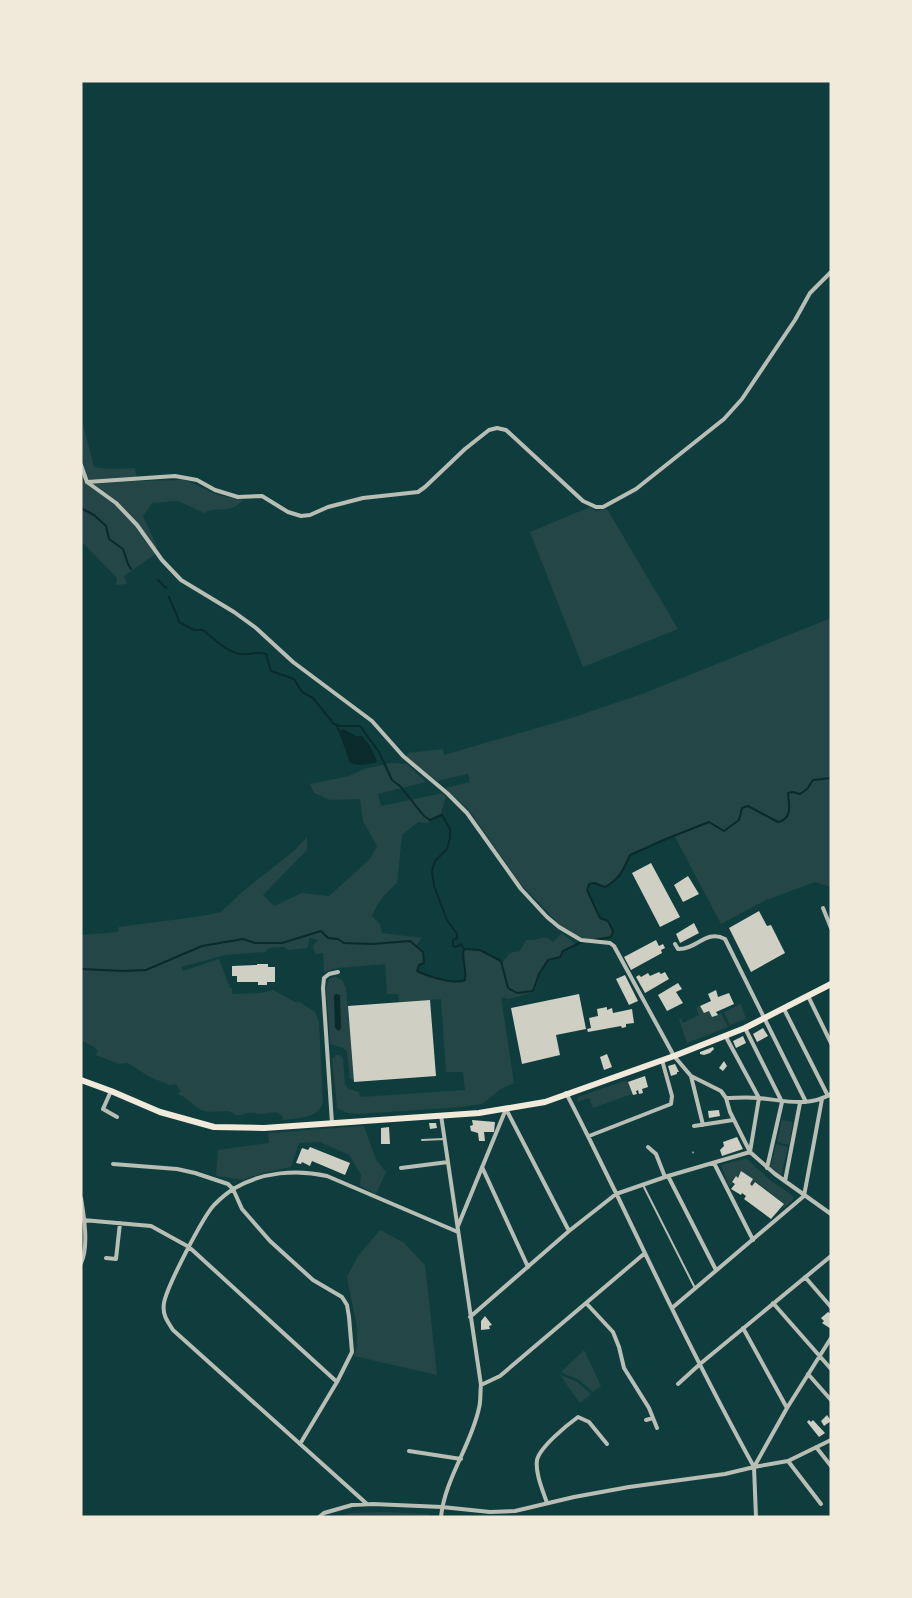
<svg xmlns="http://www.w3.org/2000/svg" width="912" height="1598" viewBox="0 0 912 1598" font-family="'Public Sans',sans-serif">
<rect width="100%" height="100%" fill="#0f3d3e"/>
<path fill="#244646" d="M81 416 94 467 109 469 135 468 137 481 185 480 218 495 243 500C228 516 219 505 204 513L178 501 152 503 143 516 157 546 154 555 124 576 127 584 116 585 117 578 81 541Z
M590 507 596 511 607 509 678 629 583 667 530 532Z
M831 618V887L815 882 766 900 721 924 674 835 630 855C624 869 619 880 605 887L594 883 589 884 587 890 600 918 608 921 613 931 611 937 589 940 568 932 560 925 520 883 469 810 445 788 470 782 468 774 437 781 406 757 408 753 443 749 444 755 568 719 642 694Z
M391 763 407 764 426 782 378 794 381 806 443 793 446 797 441 813 427 823 418 822 402 835 397 883C386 893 377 902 372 916L380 924 382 933 422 938 416 946 423 952 424 963 419 966 417 971C427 976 456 985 465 980 467 969 461 958 464 949L480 950 502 963 510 953 520 951 526 940H533L546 937 553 942 562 933 574 943V946L564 951 561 957C533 965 544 972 534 992L509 999 501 997 514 1083 501 1089 482 1104 462 1107 359 1114 348 1113 337 1108 332 1059 336 1055H340L343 1059 345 1084 348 1089 359 1092 360 1097 465 1090 463 1072H446L441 999 399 1002 398 994H387L385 964 338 968 324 972 323 953 316 954 313 948H312L314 944 318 940 310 938 307 948 288 950 285 947 269 948 265 952 225 955 181 967 183 971 219 959 230 988H232V994L261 993 273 990 297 1003 298 1001 315 1012 319 1021 323 1101C320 1119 297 1118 283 1120V1117C276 1109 270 1114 261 1114 257 1114 254 1112 249 1113 246 1113 241 1116 238 1115 234 1115 231 1111 227 1111 220 1111 210 1113 204 1111 193 1107 188 1097 177 1094L181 1092 176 1084 169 1085 148 1076 128 1063 119 1064 96 1055 98 1051 94 1047 81 1040V935L118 932 119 927 202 916 221 912 242 892 295 850 307 837V850L263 895 274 906 302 893 329 896 370 859 377 846 363 821 360 799 330 800 314 793 310 784 349 776 364 769Z
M335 977 342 980 346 988 354 1080 350 1079 347 1051 343 1048 331 1044 330 1039 326 988 329 979Z
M741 1004 746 1019 730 1025 724 1012Z
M700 1006 704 1013 709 1011 712 1017 721 1013 728 1027 687 1043 679 1019 681 1018 683 1023 699 1015 696 1008Z
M627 1080 632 1094 593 1108 589 1098 577 1102V1100L578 1097Z
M782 1120 793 1122 789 1145 777 1142Z
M364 1126 376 1160 386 1172 376 1194 360 1186 361 1175 349 1155 320 1142 299 1143 291 1167 263 1173 242 1180 216 1176 218 1150 269 1143 268 1133Z
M776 1144 788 1147 781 1176 770 1168Z
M743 1159H747L770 1180 793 1196V1200L784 1208 782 1207 785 1204 755 1181 752 1185 750 1184 753 1179 741 1171 738 1177 735 1176 731 1182 733 1184 732 1185 729 1186 721 1165Z
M380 1230 403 1242 425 1265 437 1375 354 1356 357 1347V1327L347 1277 358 1256Z
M584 1350 601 1386 593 1392 579 1380 561 1372Z
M560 1375 576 1381 591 1394 580 1403Z
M386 1512 429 1514V1517H335L351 1513Z"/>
<path fill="#0a2a2b" d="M343 729 356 736H362L370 746 377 761 375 763 359 765 350 763 340 735 339 731Z
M336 994 340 995 341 1028 339 1031 335 1028 334 996Z"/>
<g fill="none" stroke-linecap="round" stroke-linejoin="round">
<path stroke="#0a2a2b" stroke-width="2" d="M81 508 94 515 106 526 109 539 123 549 128 564 131 569
M158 580 166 588
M169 597C172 606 177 613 179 622L194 630H203C214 639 226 652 241 654 250 655 257 651 266 654L271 671 294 679 302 692 313 698 334 724 340 726H360L379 752 392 780 400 786 424 816 430 820 442 815 450 829V838L447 849 435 861 432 871 434 886 447 920 457 934V938L453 940V946L456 947 461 944 464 949
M336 724 339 731
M594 940 611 937 613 931 608 921 600 918 587 890 589 884 594 883 605 887C619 880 624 869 630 855L666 839 709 822 724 831 739 820 742 808 748 806 778 822C793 819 789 804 788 793L793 792 800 794 807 789 813 780 831 778
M81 969 123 971 146 970 202 946 243 939 255 943H282L321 931 328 938 338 939 344 943 372 944 410 941 423 952 424 963 419 965 417 971C427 976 455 985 465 980 467 969 461 958 464 949L480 950 501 961 508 988 517 993 533 991 539 974 548 960 560 957 563 951 584 941"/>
</g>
<path fill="#cfcfc3" d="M651 863 680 917 660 927 632 873Z
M688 876 699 894 683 902 674 885Z
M759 911 767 926 771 925 785 953 751 972 729 928Z
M694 923 699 933 680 943 676 934Z
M656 940 659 946 663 944 665 948 661 950 662 953 631 970 624 957Z
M257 964H268V967H275V982H267V985H258V982H237V976H232V966L257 965Z
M659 972 661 974 665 972 669 979 645 993 636 977 639 975 641 977 648 973 650 976Z
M625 975 638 1001 629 1005 616 979Z
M678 983 682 989 676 992 683 1003 667 1011 658 995Z
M716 990 718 997 729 993 734 1004 716 1012 718 1015 712 1017 709 1011 704 1013 700 1006 711 1001 708 994Z
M579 994 586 1029 556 1035 560 1055 522 1064 511 1008Z
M430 1000 436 1076 354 1082 348 1006Z
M607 1007V1010L612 1008 613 1013 632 1009 634 1023 626 1024V1027L622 1028 621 1026 588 1032 587 1029 591 1028 589 1018 598 1016 597 1009Z
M763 1028 768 1036 757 1042 753 1034Z
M743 1036 746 1043 736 1048 733 1041Z
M713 1047 714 1049 710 1053 704 1055 700 1054V1052Z
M607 1054 612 1067 604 1070 600 1057Z
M724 1061 727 1066 723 1071 719 1068Z
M675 1064 679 1072H677V1074L671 1076 668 1066Z
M645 1076 648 1087 642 1089 643 1093 639 1094 638 1090 636 1091 637 1094 633 1095 628 1082Z
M719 1110 720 1116 709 1118 708 1111Z
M472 1120 495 1122 494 1132H484L485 1141H479L478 1133 471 1131 470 1126 473 1125Z
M429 1123H436L437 1128 430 1129Z
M389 1127 390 1144H381V1128Z
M737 1137 743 1149 722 1156 720 1150 724 1146 723 1142Z
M310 1147 350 1163 345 1175 312 1161 310 1166 302 1162 301 1164 296 1163 302 1148 308 1150Z
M741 1171 753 1179 750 1184 752 1186 755 1182 784 1204 771 1219 744 1199 746 1196 742 1193 741 1195 731 1189 735 1184 732 1182 736 1176 738 1178Z
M828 1312 831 1314V1329L822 1323 824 1321 821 1318Z
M485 1316 492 1325 489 1326 490 1329 481 1330V1321Z
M827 1415 831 1421 824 1426 821 1421Z
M809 1420 811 1422 813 1420 825 1433 819 1437 807 1422Z"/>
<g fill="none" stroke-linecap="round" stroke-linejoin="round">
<path stroke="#f1e9da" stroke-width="1" d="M693 1152V1153"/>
<path stroke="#b8beb3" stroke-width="2" d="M422 1140 444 1139
M643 1185 695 1288"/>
<path stroke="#b8beb3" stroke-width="4" d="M81 465 87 482 116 503 137 525 162 560 181 580 234 612 256 628 293 662 372 721 403 756 447 793 467 813 521 889 547 917 559 927 581 940 610 943 614 946 674 1056 691 1076 721 1091 726 1098 730 1112 750 1152 775 1174 831 1214
M87 482 175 476 197 480 215 490 238 497 262 496 288 512 301 516 310 515 328 507 363 498 418 492 425 487 465 449 489 430 497 428 506 430 583 501 596 507H603L636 489 724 419 742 399 795 320 810 293 831 272
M823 908 831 928
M675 944 678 949C696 950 706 929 725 939L806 1102
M808 996 831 1043
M784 1009 828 1096
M745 1028 782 1102 767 1168
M691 1076 703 1125
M111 1091 103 1109 117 1117
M566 1093C584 1127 600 1161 617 1195 661 1287 705 1378 754 1467
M726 1098C736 1098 747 1097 758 1098 783 1100 807 1108 831 1094
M506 1109 569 1231
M441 1115 481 1385C480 1392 481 1401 479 1408 471 1446 445 1478 441 1517
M332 1123 323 988 324 978 329 974 338 972
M694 1126 733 1120
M589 1136 671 1104 672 1096 662 1060
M648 1147 656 1154 665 1177
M714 1163 753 1240
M113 1164 177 1169 195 1173 228 1184 233 1189 242 1209 270 1241 313 1280 342 1297 347 1305 349 1317 352 1352 337 1382 300 1444
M482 1167 528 1267
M401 1168 448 1162
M668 1176 716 1270
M785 1181 800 1103
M81 1198C84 1216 89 1247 81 1263
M83 1220 151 1226 189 1247 337 1382
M458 1226 506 1109
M106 1258 116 1259 120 1223
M805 1277 831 1307
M586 1303 613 1332 619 1347 624 1368 649 1408 657 1428
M773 1303 831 1369
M672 1308 804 1196 822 1099
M470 1317 569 1231 616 1194 668 1176 750 1152 759 1098 726 1037
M743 1328 787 1408
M808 1374 831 1400
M678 1384 700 1364 831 1256
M481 1385 500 1376 645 1253
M646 1420 653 1418
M816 1447 831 1466
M409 1451 461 1459
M788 1461 821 1504
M547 1503C543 1491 535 1473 537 1460 540 1447 567 1425 578 1417L589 1422 607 1444
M367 1504 173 1330C167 1321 162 1314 164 1303 167 1286 203 1217 214 1205 220 1199 228 1192 235 1188 262 1172 297 1169 327 1176L458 1232
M319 1517 324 1513 352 1505 373 1504 442 1507 490 1512 515 1511 574 1497 629 1487 725 1474 754 1467 788 1461 831 1440
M756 1517 754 1467 787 1408 831 1338"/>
<path stroke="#f1e9da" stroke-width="6" d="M81 1080 111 1091 160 1112 214 1127 264 1128 479 1113 545 1102 674 1056 745 1028 831 984"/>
</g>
<rect width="912" height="1598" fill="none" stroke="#f1e9da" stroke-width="165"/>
</svg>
